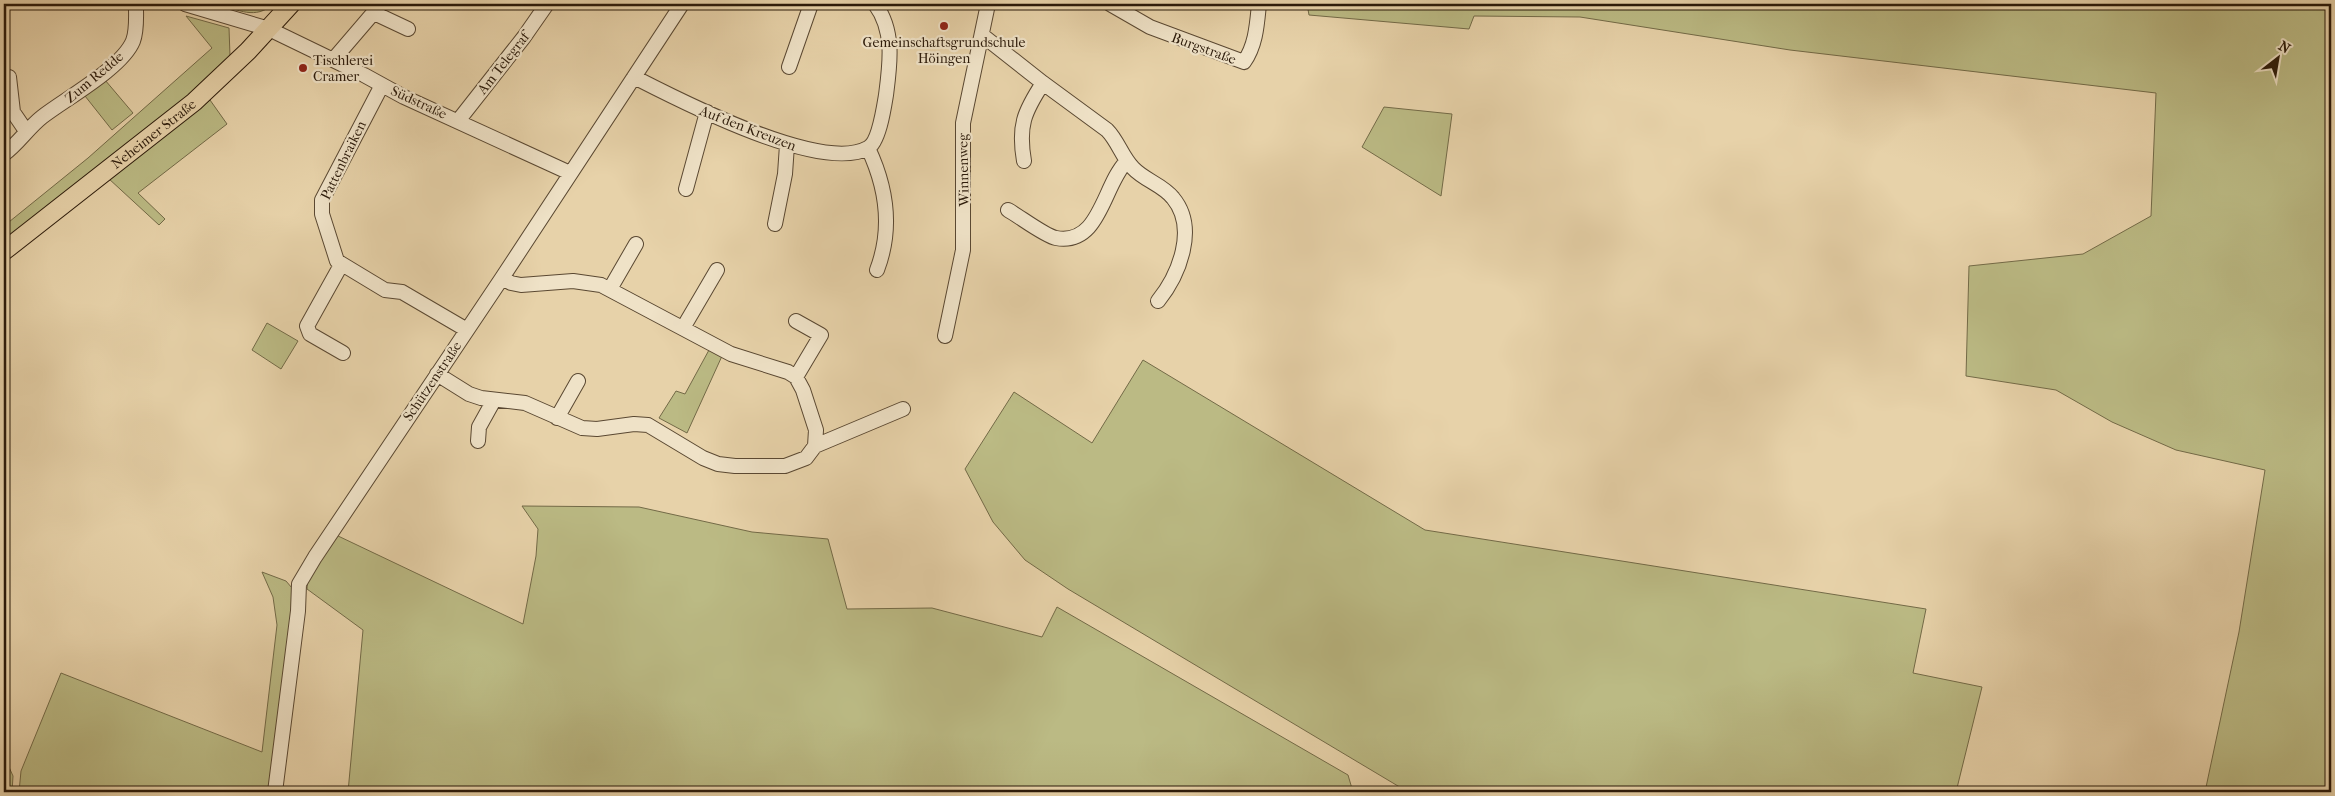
<svg xmlns="http://www.w3.org/2000/svg" width="2335" height="796" viewBox="0 0 2335 796" font-family="'IM FELL French Canon',serif">
<rect width="100%" height="100%" fill="#e7d2a9"/>
<filter id="stains"><feTurbulence type="fractalNoise" baseFrequency=".004" numOctaves="4"/><feColorMatrix values="0 0 0 0 .2 0 0 0 0 .09 0 0 0 0 .02 0 0 0 .5 -.17"/></filter>
<radialGradient id="worn" r=".72"><stop offset=".6" stop-color="#630" stop-opacity="0"/><stop offset="1" stop-color="#630" stop-opacity=".3"/></radialGradient>
<path fill="#bbba84" stroke="#736a47" d="M218 4H273C256 20 238 10 218 4Z
M1307 4H1391L1396 8 1416 4H2331V792H2205L2239 632 2265 470 2176 450 2112 422 2056 390 1966 376 1969 266 2083 254 2151 216 2156 93 1790 50 1580 17 1474 16 1469 29 1309 15Z
M186 16 229 28 230 56 185 102 4 245V226L88 158 212 48Z
M105 80 133 113 112 130 85 96Z
M210 100 227 124 138 193 165 219 159 225 108 178Z
M1384 107 1452 114 1441 196 1362 147Z
M267 323 298 341 281 369 252 350Z
M709 350 722 356 687 433 659 418 676 391 685 394Z
M1143 360 1425 530 1926 609 1913 673 1982 687 1956 792H1408L1068 589 1025 560 993 522 965 469 1014 392 1092 443Z
M522 506 639 507 752 532 828 539 847 609 932 608 1042 637 1057 607 1348 775 1353 792H348L363 630 307 589 308 576 336 535 523 624 536 556 538 529Z
M262 572 286 581 292 588 293 604 269 792H19L21 771 61 673 262 752 277 625 273 597Z
M4 756 13 776 12 792H4Z"/>
<g fill="none" stroke-linecap="round" stroke-linejoin="round">
<defs>
<path id="minor" d="M185 4 269 29 364 75 404 97 570 173
M1110 4 1150 27 1244 62C1256 45 1257 24 1259 4
M374 13 408 29
M982 35 1043 83 1107 130C1118 141 1122 157 1133 168 1144 180 1163 185 1173 198 1198 228 1179 275 1158 301
M333 60 381 4
M789 67 811 4
M9 77 13 112 26 131
M634 77C679 100 821 174 868 148 879 142 884 107 886 95 890 64 895 31 875 4
M382 85 322 200V214L337 261 385 290 402 292 467 330
M458 121 524 37 547 4
M868 148C887 188 893 228 877 270
M4 154C18 144 28 128 42 117 65 99 122 68 133 41 137 31 136 18 136 7
M1024 161C1018 126 1024 112 1043 83
M686 189 707 112
M1008 210C1019 216 1045 236 1056 238 1100 246 1103 186 1126 162
M775 224 785 174 787 145
M341 265 307 326 310 334 343 353
M610 289 636 244
M796 321 821 335 796 377
M683 328 717 270
M945 336 963 250V123L988 4
M437 374 469 394 481 398 525 403 582 428 597 429 634 424 648 425 703 458 718 464 735 466H785L806 458 815 446 816 430 803 390 796 377 788 372 731 354 601 285 573 281 521 285 511 283 502 278
M557 418 578 381
M478 441 479 427 494 400
M815 446 903 409
M275 792 298 611 299 584 315 557 502 278 682 4"/>
<g id="major">
<path id="s1" d="M4 251 194 102 248 51 291 4"/>
</g>
</defs>
<use href="#minor" stroke="#5a4832" stroke-width="16"/>
<use href="#major" stroke="#2b1a0a" stroke-width="20"/>
<use href="#minor" stroke="#efe2c7" stroke-width="14"/>
<use href="#major" stroke="#e7d2a9" stroke-width="18"/>
</g>
<g fill="#8f2418" stroke="#efe2c7" stroke-width="2">
<circle cx="944" cy="26" r="5"/>
<circle cx="303" cy="68" r="5"/>
</g>
<g text-anchor="middle" stroke-width="4.5" stroke-linejoin="round" paint-order="stroke">
<g font-size="14" fill="#2b1a0a" stroke="#efe2c7">
<text x="944" y="47">Gemeinschaftsgrundschule<tspan x="944" dy="16">Höingen</tspan></text>
<text x="313" y="65" text-anchor="start">Tischlerei<tspan x="313" dy="16">Cramer</tspan></text>
</g>
<g font-size="14" fill="#2b1a0a" stroke="#efe2c7">
<text transform="translate(1204 48) rotate(20)" y="5">Burgstraße</text>
<text transform="translate(503 63) rotate(-52)" y="5">Am Telegraf</text>
<text transform="translate(94 77) rotate(-40)" y="5">Zum Redde</text>
<text transform="translate(419 102) rotate(25)" y="5">Südstraße</text>
<text transform="translate(748 128) rotate(21)" y="5">Auf den Kreuzen</text>
<text dy="5" stroke="none"><textPath href="#s1" startOffset="190">Neheimer Straße</textPath></text>
<text transform="translate(343 160) rotate(-64)" y="5">Pattenbraiken</text>
<text transform="translate(963 170) rotate(-91)" y="5">Winnenweg</text>
<text transform="translate(432 381) rotate(-56)" y="5">Schützenstraße</text>
</g>
</g>
<rect width="2335" height="796" fill="none" stroke="#e7d2a9" stroke-width="20"/>
<rect x="5" y="5" width="2325" height="786" fill="none" stroke="#2b1a0a" stroke-width="2.5"/>
<rect x="10" y="10" width="2315" height="776" fill="none" stroke="#2b1a0a"/>
<g transform="translate(2278 58) rotate(31)" stroke="#efe2c7" stroke-width="4" paint-order="stroke">
<path d="M0-4L9 19L0 12L-9 19Z" fill="#2b1a0a"/>
<text y="-8" font-size="14" font-weight="bold" text-anchor="middle" fill="#2b1a0a">N</text>
</g>
<rect width="100%" height="100%" filter="url(#stains)"/>
<rect width="100%" height="100%" fill="url(#worn)"/>
</svg>
